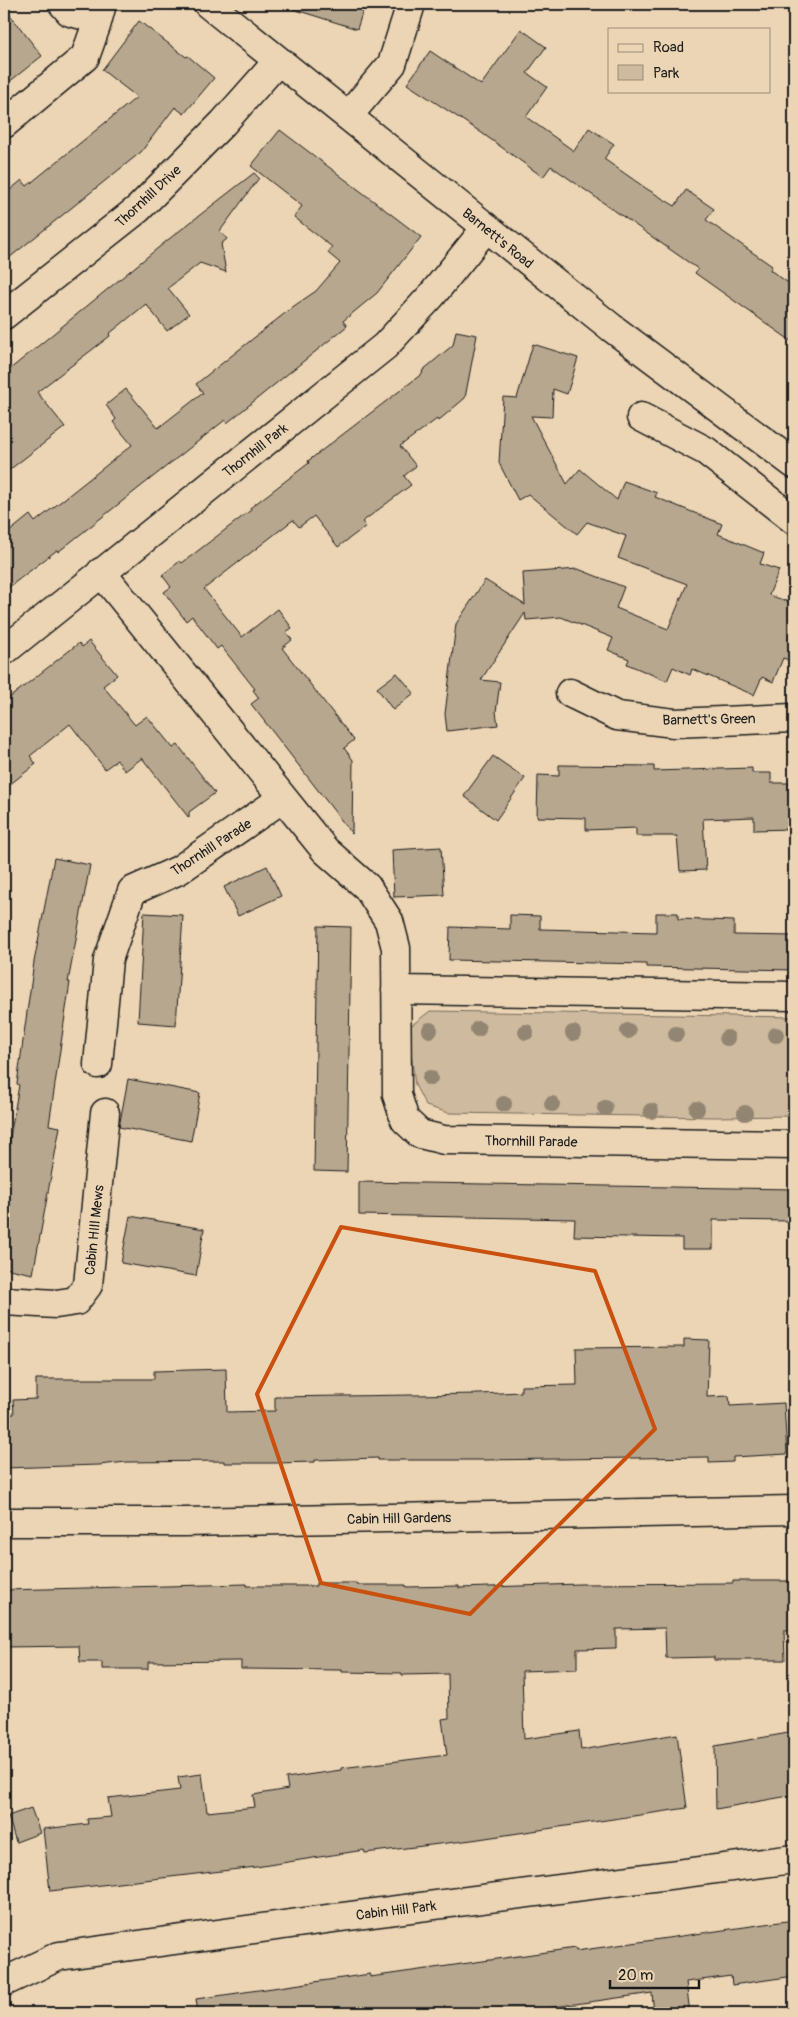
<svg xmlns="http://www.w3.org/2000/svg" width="798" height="2017" viewBox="0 0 798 2017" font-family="Pangolin,sans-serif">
<rect width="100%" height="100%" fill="#ecd5b4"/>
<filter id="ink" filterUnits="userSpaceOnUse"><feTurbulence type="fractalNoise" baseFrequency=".02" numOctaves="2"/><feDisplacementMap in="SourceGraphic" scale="10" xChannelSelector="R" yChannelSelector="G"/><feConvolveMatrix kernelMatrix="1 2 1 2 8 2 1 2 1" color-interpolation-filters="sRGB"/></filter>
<g filter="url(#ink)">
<path fill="#ceba9e" stroke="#756b5d" d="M430 1011 794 1017V1116L713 1117 449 1113 426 1106 415 1085 408 1028Z"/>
<path fill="#b8a78f" stroke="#1c1c1c" d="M293 4H365L357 29 293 9Z
M4 7 42 56 4 86Z
M139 21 186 57 188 56 214 78 184 114 175 107 141 152 4 262V195L22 180 27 186 137 97 102 70Z
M521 29 546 47 527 73 547 87 526 117 574 151 589 128 614 144 604 159 647 189 675 206 686 190 714 209 706 220 772 266 770 270 794 287V343L695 273 698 269 551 166 543 177 479 131 407 84 430 51 481 85Z
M280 130 421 237 377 293 343 321 347 326 227 423 225 420 58 552 57 550 4 591V536L30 515 35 522 132 445 113 422 116 419 106 405 126 389 158 428 203 393 196 384 294 306 316 291 340 263 328 253 332 247 294 217 302 206 251 166Z
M254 173 259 178 220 231 227 239 221 244 226 272 200 263 168 288 189 314 167 331 146 304 109 334 110 336 37 392 65 427 4 474V374L169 239Z
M456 331 477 335 465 398 438 421 437 419 400 446 416 466 404 476 411 485 362 522 366 526 338 547 314 516 299 527 293 520 204 589 242 637 278 609 292 628 286 632 292 640 282 648 354 740 344 748 353 760 352 834 251 704 259 698 253 690 255 689 221 646 217 649 192 616 186 621 164 592 171 587 162 575 180 561 182 563 251 510 250 508 309 463 308 461 423 373 422 371 453 345Z
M533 344 578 358 567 394 553 389 552 417 531 416 567 484 580 469 617 500 624 481 657 493 655 497 722 524 718 534 764 553 760 564 779 570 769 595 794 604V662L783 658 773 682 762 677 754 695 692 669 690 675 673 667 667 681 627 664 629 659 608 650 613 638 561 617 526 620 525 613 481 680 500 682 496 712 498 725 447 731 445 714 456 624 485 580 525 605 523 573 578 569 624 587 616 608 668 629 687 584 618 558 626 536 587 522 577 534 528 494 518 500 499 463 503 397 517 398Z
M89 641 117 675 103 686 135 725 147 716 173 748 178 745 215 793 189 812V818L142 758 125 771 117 760 105 769 70 724 30 756 36 764 4 789V702L79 643 82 647Z
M397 673 414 693 393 710 377 688Z
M493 756 525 778 496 820 464 796Z
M559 765 654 766V771L752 768V773H771V783H794V829L754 830V817L703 819 706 870 680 871 677 836H636V828L586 830V818L537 817 538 775 559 776Z
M441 847 444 895 394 897 392 850Z
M54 858 90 865 68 982H70L49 1125 60 1127 33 1274 4 1268V1173L19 1085 17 1084 34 962Z
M267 866 281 896 238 916 224 887Z
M144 913 183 915 176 1025 138 1022Z
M656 913H678V919L734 921V935L794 936V970L646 967V964L449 960 450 927 510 929V915L540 916V929L656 932Z
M318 926 351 927 347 1172 314 1171Z
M128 1079 200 1093 191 1141 119 1127Z
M359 1182 794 1189V1221L713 1220V1249H682V1238L574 1236 575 1219 359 1215Z
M130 1216 204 1229 196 1276 121 1263Z
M684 1339 709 1340 707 1397 729 1396 730 1406 784 1403 787 1454 733 1457V1462L709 1463V1457L481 1460H378V1458L315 1460V1462L276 1463H224V1461L126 1462 99 1465 4 1468V1415L14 1414 13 1400 36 1399V1379H154V1371L226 1369 227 1412 275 1411V1397L480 1394 521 1392V1386L577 1385 576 1348 684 1347Z
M733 1581H794V1630H784L785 1660H714V1657L666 1658 665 1628 616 1629V1648L577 1649V1669L522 1671 524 1739 579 1731 581 1750 677 1734 687 1808 472 1840 365 1853 364 1850 256 1867 50 1891 43 1829 88 1824 87 1819 111 1817 108 1798 180 1790 178 1777 202 1774 207 1812 255 1807 253 1795 288 1789 286 1778 341 1770V1768L447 1755 442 1719 449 1718 448 1674 402 1675V1673L342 1672V1670L241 1669V1661L148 1662V1669H102V1662H80L79 1646 4 1647V1590L247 1584V1586H316V1583H356V1585H406V1587L459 1586V1588L580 1584 733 1583Z
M794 1732V1795L716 1809 715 1746Z
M31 1808 40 1833 16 1842 8 1816Z
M794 1920V1976L732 1985 731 1976 686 1982 690 2013H654L652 1993 533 2010 534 2013H198L196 1999 370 1974V1977L575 1948 576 1951Z"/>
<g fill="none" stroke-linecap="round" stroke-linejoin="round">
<defs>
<path id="street" d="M63 4 70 12 98 19
M208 4 612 328 794 464
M348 116 392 64 411 4
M4 124 85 57 96 26 102 4
M4 315 138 209 223 123 278 61
M641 417 706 451 794 520
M101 572 325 850 367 887 389 921 396 948 397 1095 405 1120 420 1134 444 1140 794 1145
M4 651 385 346 432 295 486 228
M570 693 617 716 674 723 794 718
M396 990 794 996
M98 1064 108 960 132 891 179 870 283 798
M4 1301 56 1304 76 1301 88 1285 105 1113
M4 1522H184L794 1510
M4 1982 59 1956 334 1918 794 1859"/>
</defs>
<use href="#street" stroke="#1c1c1c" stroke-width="31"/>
<use href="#street" stroke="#ecd5b4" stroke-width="28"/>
</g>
<g fill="#928572">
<circle cx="478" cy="1029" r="8"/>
<circle cx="430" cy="1030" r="8"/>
<circle cx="628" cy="1031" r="8"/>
<circle cx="526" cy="1032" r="8"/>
<circle cx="573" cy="1033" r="8"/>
<circle cx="676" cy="1034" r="8"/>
<circle cx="776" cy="1035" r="8"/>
<circle cx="727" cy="1038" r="8"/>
<circle cx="430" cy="1078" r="8"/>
<circle cx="504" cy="1104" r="8"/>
<circle cx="552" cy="1104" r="8"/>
<circle cx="605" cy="1108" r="8"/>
<circle cx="697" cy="1109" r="8"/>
<circle cx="651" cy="1111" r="8"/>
<circle cx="745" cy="1113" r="8"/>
</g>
</g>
<path fill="none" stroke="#c9500e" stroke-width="4" stroke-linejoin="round" d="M341 1227 595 1271 655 1429 470 1614 321 1583 257 1394Z"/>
<g text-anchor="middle" stroke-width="4" stroke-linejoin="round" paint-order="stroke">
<g font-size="14" fill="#1c1c1c" stroke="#ecd5b4">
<text transform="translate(148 196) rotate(-43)" y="5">Thornhill Drive</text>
<text transform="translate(498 238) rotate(39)" y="5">Barnett's Road</text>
<text transform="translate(255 450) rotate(-38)" y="5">Thornhill Park</text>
<text transform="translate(709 719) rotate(-1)" y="5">Barnett's Green</text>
<text transform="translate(211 847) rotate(-33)" y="5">Thornhill Parade</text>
<text transform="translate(531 1141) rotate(1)" y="5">Thornhill Parade</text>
<text transform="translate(94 1230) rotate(-84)" y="5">Cabin HIll Mews</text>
<text transform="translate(399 1518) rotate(-1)" y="5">Cabin Hill Gardens</text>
<text transform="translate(396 1910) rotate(-7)" y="5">Cabin Hill Park</text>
</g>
</g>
<rect width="798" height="2017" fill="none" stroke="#ecd5b4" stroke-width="20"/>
<rect x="10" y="10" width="778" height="1997" fill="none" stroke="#1c1c1c" stroke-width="2" filter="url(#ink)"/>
<rect x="608" y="28" width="162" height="65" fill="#ecd5b4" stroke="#998b77"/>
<rect x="618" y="44" width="25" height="8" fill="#ecd5b4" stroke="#998b77"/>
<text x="653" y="52" font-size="15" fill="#1c1c1c">Road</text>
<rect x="618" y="65" width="25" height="15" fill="#ceba9e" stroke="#998b77"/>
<text x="653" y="78" font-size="15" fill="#1c1c1c">Park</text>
<path d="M610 1980v8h89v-8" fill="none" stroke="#1c1c1c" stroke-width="2.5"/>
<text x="618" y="1980" font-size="15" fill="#1c1c1c" stroke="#ecd5b4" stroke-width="4" paint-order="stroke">20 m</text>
</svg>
